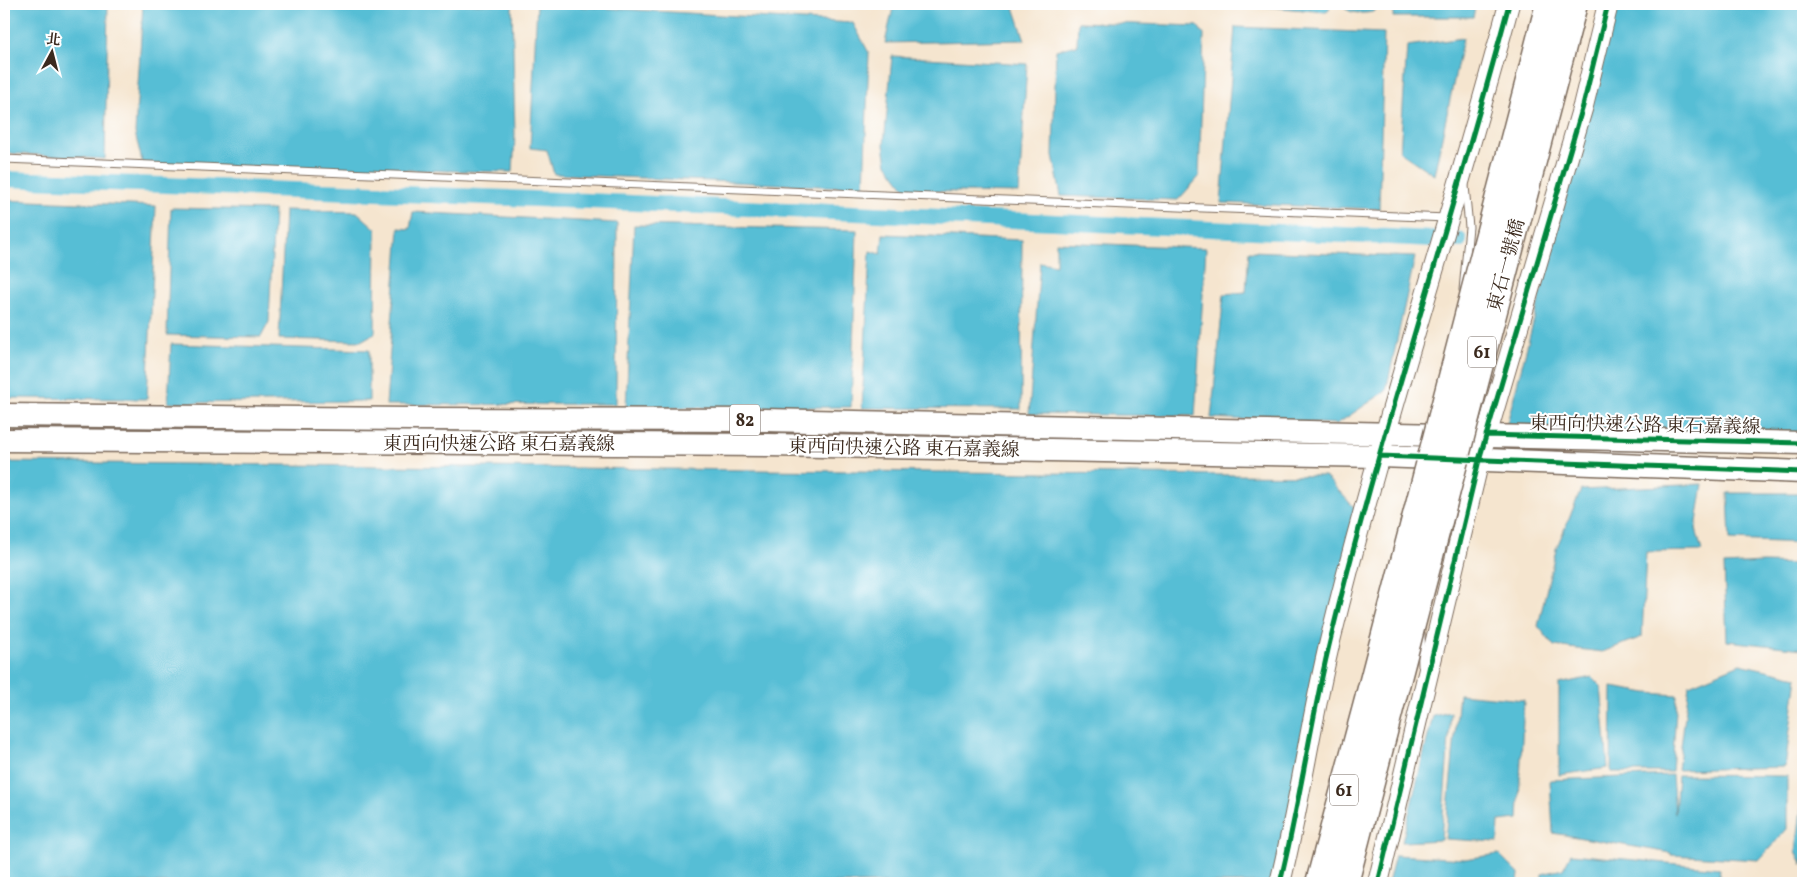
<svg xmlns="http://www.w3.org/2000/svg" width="1807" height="887" viewBox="0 0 1807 887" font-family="Vollkorn,'Noto Serif TC',serif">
<rect width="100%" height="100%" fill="#fff"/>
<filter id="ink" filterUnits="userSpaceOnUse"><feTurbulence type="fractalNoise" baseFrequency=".02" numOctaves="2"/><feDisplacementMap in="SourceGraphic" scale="10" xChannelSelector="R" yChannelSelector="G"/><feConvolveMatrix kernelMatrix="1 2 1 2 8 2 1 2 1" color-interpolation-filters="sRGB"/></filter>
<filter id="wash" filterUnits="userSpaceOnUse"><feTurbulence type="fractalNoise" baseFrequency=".0096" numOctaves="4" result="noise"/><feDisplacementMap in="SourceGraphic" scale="20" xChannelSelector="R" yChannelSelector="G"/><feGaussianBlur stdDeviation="1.12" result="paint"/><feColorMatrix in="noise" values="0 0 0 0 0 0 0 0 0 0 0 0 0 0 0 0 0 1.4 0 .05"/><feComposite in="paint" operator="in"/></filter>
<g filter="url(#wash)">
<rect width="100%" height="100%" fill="#f5e5cf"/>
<path fill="#57bed5" stroke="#49747a" d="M4 4H108L105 159 4 153Z
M143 4H512L515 136 513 172 143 165 135 133Z
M537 4 853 23 869 53 864 188 554 174 547 150 530 148Z
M885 4H1013L1025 40 885 43 893 8Z
M1237 4H1330L1329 10 1326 12Z
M1345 4H1376L1375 11C1368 14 1352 14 1346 9Z
M1394 4H1476L1473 17H1393Z
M1616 4H1803V439L1506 427Z
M1078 22 1198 26 1204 35 1199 177 1178 200 1061 196 1053 155 1056 50 1077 45Z
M1235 27 1384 33 1379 209 1221 203Z
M1463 38 1434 175 1400 152 1407 46Z
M892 56 1027 64 1019 193 907 191 887 164 884 145Z
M4 200 156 206 147 399 4 398Z
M171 208 274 210 269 322 261 337 167 335Z
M285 210 357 212 376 229 375 333 361 341 279 339Z
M413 212 617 223 616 404 386 405 399 228 410 229Z
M634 225 857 230 851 407 626 408Z
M883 234 1022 240 1021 409 862 408 870 251 881 254Z
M1056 242 1206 248 1195 416 1029 414 1040 262 1056 265Z
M1249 251 1415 257 1386 391 1337 424 1211 418 1224 294 1246 292Z
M171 344 369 350V401L168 403Z
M4 462 1325 476 1362 516 1273 883H4Z
M1703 484 1696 529 1702 551 1646 552 1642 637 1602 652 1554 646 1538 626 1556 549 1581 490Z
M1728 493H1803V543L1730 540Z
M1763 563 1803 564V649L1727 641 1724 565Z
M1740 664 1797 677 1785 767 1678 770 1689 685Z
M1592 677 1601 686 1608 768 1559 775V684Z
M1612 687 1647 693 1677 695 1672 772H1611Z
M1459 694 1524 700 1518 819 1499 821 1498 842 1445 839Z
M1451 712 1441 840 1402 842 1433 716Z
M1672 775 1675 813 1678 775 1787 776V829L1759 860 1671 855V853L1553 833 1550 780Z
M1803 792V865L1796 851Z
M1499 854 1519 874 1518 883H1388L1395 855 1465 859Z
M1571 854 1720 868 1718 883H1542V874L1563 869Z"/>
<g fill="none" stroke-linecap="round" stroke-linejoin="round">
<path stroke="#57bed5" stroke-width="16" d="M4 179 588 201 1433 239
M1452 240H1459"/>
</g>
</g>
<g filter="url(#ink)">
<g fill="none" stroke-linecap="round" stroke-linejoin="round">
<defs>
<path id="lane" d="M4 159 1447 218
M1463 290 1469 227 1465 186
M1421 633 1422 665"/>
<path id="secondary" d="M1280 883C1300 802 1311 719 1331 637 1383 424 1453 216 1509 4
M1378 883 1479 460 1583 106 1608 4"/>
<path id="primary" d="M4 415 409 419 765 420 1803 443
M4 440 768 445 1380 456 1803 472"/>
<path id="highway" d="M1319 883 1369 696
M1345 883 1392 701"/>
</defs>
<use href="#lane" stroke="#7c6b5c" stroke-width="9"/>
<use href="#secondary" stroke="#7c6b5c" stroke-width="22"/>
<use href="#primary" stroke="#7c6b5c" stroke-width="25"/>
<use href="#highway" stroke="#7c6b5c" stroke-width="29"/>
<use href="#lane" stroke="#fff" stroke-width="7"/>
<use href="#secondary" stroke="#fff" stroke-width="20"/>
<use href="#primary" stroke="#fff" stroke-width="22"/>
<use href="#highway" stroke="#fff" stroke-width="26"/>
<defs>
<path id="highway-bridge" d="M1369 696 1549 4
M1392 701 1574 4"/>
</defs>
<use href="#highway-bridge" stroke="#7c6b5c" stroke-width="29" stroke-linecap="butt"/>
<use href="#highway-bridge" stroke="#fff" stroke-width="26"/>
<defs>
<path id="cycleway" d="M1486 435 1803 443
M1380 456 1803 472
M1280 883C1300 802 1311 719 1331 637 1383 424 1453 216 1509 4
M1378 883 1479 460 1583 106 1608 4"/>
</defs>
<use href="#cycleway" stroke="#fff" stroke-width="8"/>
<use href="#cycleway" stroke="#00873e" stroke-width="5"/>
</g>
</g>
<g text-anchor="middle" stroke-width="4" stroke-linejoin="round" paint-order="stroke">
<g fill="#fff" stroke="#766a62" stroke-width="1">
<rect x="1468" y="336.5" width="28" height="31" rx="4"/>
<rect x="730" y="404.5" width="30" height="31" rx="4"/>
<rect x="1330" y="774.5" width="28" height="31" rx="4"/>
</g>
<g font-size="18" font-weight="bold" fill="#3b2a1e">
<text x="1482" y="358">61</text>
<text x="745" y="426">82</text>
<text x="1344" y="796">61</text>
</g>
<g font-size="19" fill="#3b2a1e" stroke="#fff">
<text transform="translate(1505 265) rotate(-75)" y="7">東石一號橋</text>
<text transform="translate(1645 424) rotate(1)" y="7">東西向快速公路 東石嘉義線</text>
<text x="499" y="450">東西向快速公路 東石嘉義線</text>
<text transform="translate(904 447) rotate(1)" y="7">東西向快速公路 東石嘉義線</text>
</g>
</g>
<rect width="1807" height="887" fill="none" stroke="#fff" stroke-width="20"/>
<g transform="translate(52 52) rotate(7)" stroke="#ffffff" stroke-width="4" paint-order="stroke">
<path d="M0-4L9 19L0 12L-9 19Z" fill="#3b2a1e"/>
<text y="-8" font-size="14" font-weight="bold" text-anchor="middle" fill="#3b2a1e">北</text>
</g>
</svg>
